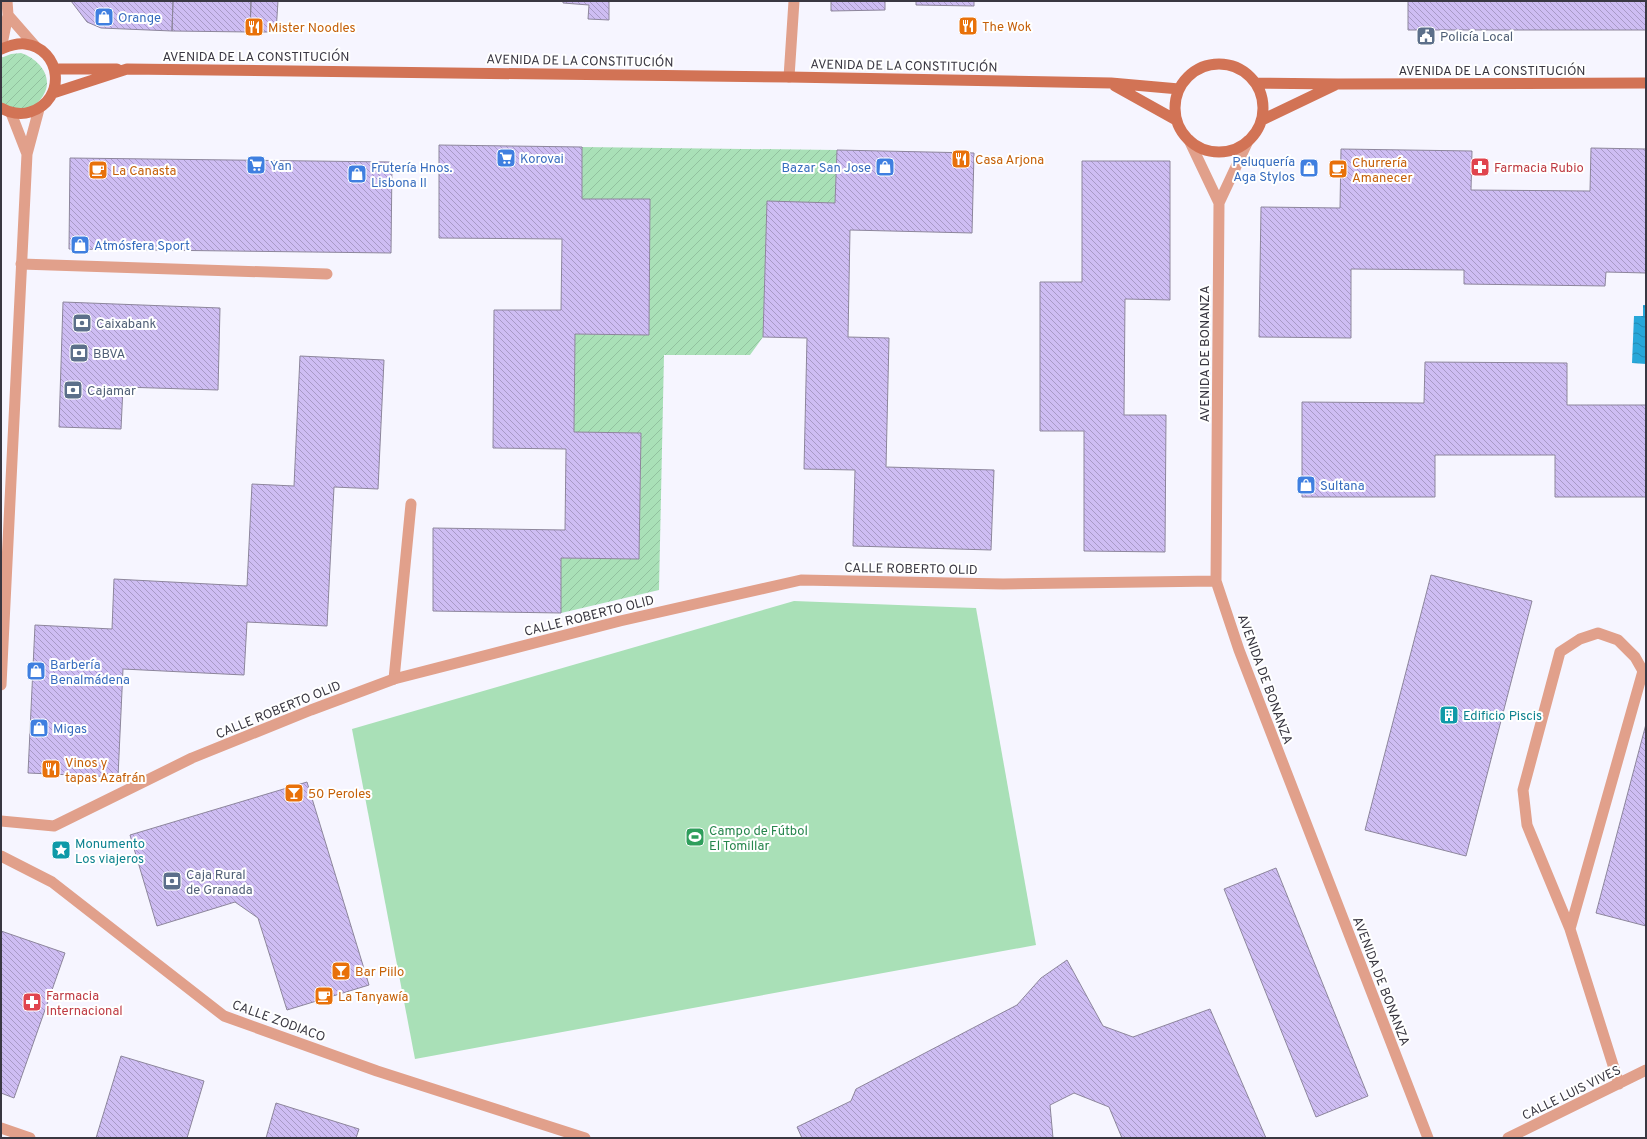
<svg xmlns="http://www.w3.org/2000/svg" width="1647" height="1139" viewBox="0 0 1647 1139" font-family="Overpass,sans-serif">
<defs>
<pattern id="garden-furrows" width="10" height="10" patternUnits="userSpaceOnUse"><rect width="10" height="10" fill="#a9e0b7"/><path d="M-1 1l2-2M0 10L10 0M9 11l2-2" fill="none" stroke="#92c19f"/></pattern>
<pattern id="water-waves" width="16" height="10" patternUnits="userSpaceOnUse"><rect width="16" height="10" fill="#28a7d9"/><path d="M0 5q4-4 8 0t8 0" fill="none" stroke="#2389b2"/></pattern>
<pattern id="building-back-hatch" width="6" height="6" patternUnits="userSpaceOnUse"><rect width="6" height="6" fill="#cebdf3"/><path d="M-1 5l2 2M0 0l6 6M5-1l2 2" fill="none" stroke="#a89ac6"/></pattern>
</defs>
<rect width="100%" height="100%" fill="#f6f5ff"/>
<path fill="url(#garden-furrows)" d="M21 53C42 60 57 82 39 101 36 105 31 109 26 110 19 111 8 107 1 106V58L11 54Z
M582 147 837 150 835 203 767 202 763 337 750 355H664L659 590 561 613V558L639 559 641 433 574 432 575 334 649 335 650 199H582Z"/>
<path fill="#a9e0b7" d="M794 601 976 608 1036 945 415 1059 352 729Z"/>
<path fill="url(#water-waves)" d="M1643 305H1646V364L1632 363 1634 316H1643Z"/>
<path fill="url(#building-back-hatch)" stroke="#8d869c" d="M71 1H173L172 31 101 28 87 22Z
M173 1H251L250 32 172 31Z
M251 1H278L276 32H250Z
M563 1H609V20L588 19 589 5 563 3Z
M831 1H885V10L831 11Z
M916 1H974V6L916 5Z
M1408 1H1646V30H1408Z
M439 145 582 147V199H650L649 335 575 334 574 432 641 433 639 559 561 558V613L433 611V528L565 530 566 449 493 448 494 310H561L562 239 439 238Z
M1591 148 1646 149V273L1606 272 1605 286 1464 284V270L1351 269V338L1259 337 1261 207 1340 208 1341 149 1472 151 1471 190 1590 191Z
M837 150 974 153 972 233 850 230 848 337 889 338 886 467 994 470 991 550 853 546 855 470 804 469 807 338 763 337 767 201 835 203Z
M70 158 392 162 391 253 69 249Z
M1082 161H1170V300L1125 299 1124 415H1166L1165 552 1084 551V431H1040V282H1082Z
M63 302 220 308 218 390 123 387 121 429 59 427Z
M300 356 384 360 378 489 334 487 327 626 247 622 244 675 123 669 118 777 28 773 35 625 112 629 114 579 247 586 252 484 294 486Z
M1425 362 1567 363V405H1646V497H1555V455H1435V497H1302V402L1424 403Z
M1431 575 1532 601 1466 856 1365 830Z
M1646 724V926L1596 913Z
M307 782 369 985 287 1010 258 918 235 902 157 926 130 835Z
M1276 868 1368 1096 1316 1117 1224 889Z
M1 931 65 953 14 1098 1 1093Z
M1067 960 1103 1026 1133 1037 1210 1009 1266 1138H1122L1109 1107 1074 1093 1050 1105 1053 1138H802L797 1127 851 1101 856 1089 1017 1005 1041 978Z
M121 1056 204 1081 187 1138H96Z
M276 1103 359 1129 356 1138H266Z"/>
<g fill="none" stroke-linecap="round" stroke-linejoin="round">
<path stroke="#e1a08b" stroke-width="11" d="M21 264 327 274
M394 679 411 504"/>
<path stroke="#e1a08b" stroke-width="11" d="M789 77 794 1
M1189 140 1219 203
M1248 141 1219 203 1216 581 1239 650 1428 1138
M1 821 54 826 192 758 311 710 394 679 620 621 801 580 1003 584 1216 581
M1 856 52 882 224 1016 377 1071 585 1138
M1570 929 1643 671 1635 657 1618 640 1598 633 1580 639 1560 652 1523 790 1527 825 1570 929 1619 1084
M1 1128 30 1138
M1508 1138 1646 1070"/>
<path stroke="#e1a08b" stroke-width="11" d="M8 15 36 47
M1 49 8 15 7 1
M11 113 27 154
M1 685 27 154 39 109"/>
<path stroke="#d27355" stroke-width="11" d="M1 49C9 46 16 43 25 44 61 48 68 100 30 112 21 115 9 113 1 108
M1175 108a44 44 0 1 1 88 0a44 44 0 1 1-88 0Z
M55 69H117
M1256 83 1338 84 1646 83
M1115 86 1176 120
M53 93 127 69 789 77 1111 83 1179 89
M1262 120 1335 85"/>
</g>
<defs>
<symbol id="shop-square" viewBox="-11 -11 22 22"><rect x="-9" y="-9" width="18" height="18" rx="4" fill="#3f7fe0" stroke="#fff"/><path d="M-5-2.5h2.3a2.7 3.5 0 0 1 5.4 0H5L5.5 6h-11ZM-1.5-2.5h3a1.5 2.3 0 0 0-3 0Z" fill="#fff"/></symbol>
<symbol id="restaurant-square" viewBox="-11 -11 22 22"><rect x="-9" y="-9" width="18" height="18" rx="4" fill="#e8710a" stroke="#fff"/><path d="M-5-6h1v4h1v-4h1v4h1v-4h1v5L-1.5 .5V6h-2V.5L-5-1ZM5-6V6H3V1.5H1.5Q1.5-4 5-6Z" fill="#fff"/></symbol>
<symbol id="civic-square" viewBox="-11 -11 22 22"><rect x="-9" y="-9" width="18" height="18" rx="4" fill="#5c6f8a" stroke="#fff"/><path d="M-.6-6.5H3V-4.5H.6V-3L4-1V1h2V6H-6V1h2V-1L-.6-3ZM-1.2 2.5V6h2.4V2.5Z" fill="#fff"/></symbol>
<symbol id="supermarket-square" viewBox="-11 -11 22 22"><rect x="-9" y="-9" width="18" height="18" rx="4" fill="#3f7fe0" stroke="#fff"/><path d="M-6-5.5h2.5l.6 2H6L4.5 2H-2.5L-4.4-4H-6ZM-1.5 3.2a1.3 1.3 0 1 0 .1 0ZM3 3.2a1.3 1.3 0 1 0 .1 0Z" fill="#fff"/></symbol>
<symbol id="pharmacy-square" viewBox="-11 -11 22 22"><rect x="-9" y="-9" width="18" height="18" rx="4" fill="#e0444e" stroke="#fff"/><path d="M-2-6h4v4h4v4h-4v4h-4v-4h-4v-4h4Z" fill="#fff"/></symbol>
<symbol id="cafe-square" viewBox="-11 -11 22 22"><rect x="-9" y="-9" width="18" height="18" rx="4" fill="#e8710a" stroke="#fff"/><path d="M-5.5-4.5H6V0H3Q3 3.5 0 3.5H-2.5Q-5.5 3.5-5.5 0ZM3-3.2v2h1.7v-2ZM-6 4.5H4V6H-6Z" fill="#fff"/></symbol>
<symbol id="bank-square" viewBox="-11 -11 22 22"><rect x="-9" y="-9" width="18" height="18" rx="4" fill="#5c6f8a" stroke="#fff"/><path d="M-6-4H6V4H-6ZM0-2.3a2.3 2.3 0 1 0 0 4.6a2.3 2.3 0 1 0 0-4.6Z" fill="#fff"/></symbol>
<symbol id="building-square" viewBox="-11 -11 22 22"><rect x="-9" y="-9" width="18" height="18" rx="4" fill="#0f9aa8" stroke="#fff"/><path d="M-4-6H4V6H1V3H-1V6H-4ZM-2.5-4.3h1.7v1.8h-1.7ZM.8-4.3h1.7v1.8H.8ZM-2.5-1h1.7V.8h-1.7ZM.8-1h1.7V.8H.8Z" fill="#fff"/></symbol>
<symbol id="bar-square" viewBox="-11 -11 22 22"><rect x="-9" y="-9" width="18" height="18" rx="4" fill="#e8710a" stroke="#fff"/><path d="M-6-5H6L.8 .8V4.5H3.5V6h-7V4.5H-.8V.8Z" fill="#fff"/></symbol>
<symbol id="stadium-square" viewBox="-11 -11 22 22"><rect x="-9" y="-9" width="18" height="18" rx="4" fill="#2e9e5b" stroke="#fff"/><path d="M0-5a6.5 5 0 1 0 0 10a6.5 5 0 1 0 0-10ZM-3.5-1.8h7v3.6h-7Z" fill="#fff"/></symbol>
<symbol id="sight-square" viewBox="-11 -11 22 22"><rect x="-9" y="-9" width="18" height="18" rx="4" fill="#0f9aa8" stroke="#fff"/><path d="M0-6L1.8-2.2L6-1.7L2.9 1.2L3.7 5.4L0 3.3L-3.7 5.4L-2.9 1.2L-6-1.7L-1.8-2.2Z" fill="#fff"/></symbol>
</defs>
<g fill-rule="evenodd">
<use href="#shop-square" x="93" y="6" width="22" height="22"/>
<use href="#restaurant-square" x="957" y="15" width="22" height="22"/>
<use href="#restaurant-square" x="243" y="16" width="22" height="22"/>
<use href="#civic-square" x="1415" y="25" width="22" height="22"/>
<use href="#supermarket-square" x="495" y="147" width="22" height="22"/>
<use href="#restaurant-square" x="950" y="148" width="22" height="22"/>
<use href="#supermarket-square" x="245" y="154" width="22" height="22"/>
<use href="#shop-square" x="874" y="156" width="22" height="22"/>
<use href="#pharmacy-square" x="1469" y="156" width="22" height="22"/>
<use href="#shop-square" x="1298" y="157" width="22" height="22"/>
<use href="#cafe-square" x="1327" y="158" width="22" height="22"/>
<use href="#cafe-square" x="87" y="159" width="22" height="22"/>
<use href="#shop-square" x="346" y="163" width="22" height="22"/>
<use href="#shop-square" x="69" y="234" width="22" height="22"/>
<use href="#bank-square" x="71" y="312" width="22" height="22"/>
<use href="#bank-square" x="68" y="342" width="22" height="22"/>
<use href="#bank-square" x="62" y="379" width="22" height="22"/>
<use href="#shop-square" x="1295" y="474" width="22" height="22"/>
<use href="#shop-square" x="25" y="660" width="22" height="22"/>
<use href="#building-square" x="1438" y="704" width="22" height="22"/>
<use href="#shop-square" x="28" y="717" width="22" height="22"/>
<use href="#restaurant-square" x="40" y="758" width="22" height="22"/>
<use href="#bar-square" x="283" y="782" width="22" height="22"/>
<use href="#stadium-square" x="684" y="826" width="22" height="22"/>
<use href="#sight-square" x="50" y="839" width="22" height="22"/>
<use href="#bank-square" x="161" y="870" width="22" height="22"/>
<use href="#bar-square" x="330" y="960" width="22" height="22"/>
<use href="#cafe-square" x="313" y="985" width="22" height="22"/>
<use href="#pharmacy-square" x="21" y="991" width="22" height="22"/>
</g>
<g text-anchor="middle" stroke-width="4" stroke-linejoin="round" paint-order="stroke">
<g font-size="13" fill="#366cbe" stroke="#fff" text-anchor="start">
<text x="118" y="22">Orange</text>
<text x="520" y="163">Korovai</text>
<text x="1295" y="166" text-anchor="end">Peluquería<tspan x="1295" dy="15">Aga Stylos</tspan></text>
<text x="270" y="170">Yan</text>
<text x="371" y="172">Frutería Hnos.<tspan x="371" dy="15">Lisbona II</tspan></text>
<text x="871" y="172" text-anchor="end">Bazar San Jose</text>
<text x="94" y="250">Atmósfera Sport</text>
<text x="1320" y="490">Sultana</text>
<text x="50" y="669">Barbería<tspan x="50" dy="15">Benalmádena</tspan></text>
<text x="53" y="733">Migas</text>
</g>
<g font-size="13" fill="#c56008" stroke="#fff" text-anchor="start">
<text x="982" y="31">The Wok</text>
<text x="268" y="32">Mister Noodles</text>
<text x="975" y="164">Casa Arjona</text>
<text x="1352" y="167">Churrería<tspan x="1352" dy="15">Amanecer</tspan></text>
<text x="112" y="175">La Canasta</text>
<text x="65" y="767">Vinos y<tspan x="65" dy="15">tapas Azafrán</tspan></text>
<text x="308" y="798">50 Peroles</text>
<text x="355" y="976">Bar Piilo</text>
<text x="338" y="1001">La Tanyawía</text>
</g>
<g font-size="13" fill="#4e5e75" stroke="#fff" text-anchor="start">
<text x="1440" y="41">Policía Local</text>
<text x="96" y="328">Caixabank</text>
<text x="93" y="358">BBVA</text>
<text x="87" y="395">Cajamar</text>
<text x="186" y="879">Caja Rural<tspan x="186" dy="15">de Granada</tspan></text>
</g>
<g font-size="13" fill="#393741" stroke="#fff">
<text x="256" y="61">AVENIDA DE LA CONSTITUCIÓN</text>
<text transform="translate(580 60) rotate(1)" y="5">AVENIDA DE LA CONSTITUCIÓN</text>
<text transform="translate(904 65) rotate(1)" y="5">AVENIDA DE LA CONSTITUCIÓN</text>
<text x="1492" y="75">AVENIDA DE LA CONSTITUCIÓN</text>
<text transform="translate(1204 354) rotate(-90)" y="5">AVENIDA DE BONANZA</text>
<text transform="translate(911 568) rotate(1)" y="5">CALLE ROBERTO OLID</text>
<text transform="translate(589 615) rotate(-14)" y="5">CALLE ROBERTO OLID</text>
<text transform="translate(1266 679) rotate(70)" y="5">AVENIDA DE BONANZA</text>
<text transform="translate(278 709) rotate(-22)" y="5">CALLE ROBERTO OLID</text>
<text transform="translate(1382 981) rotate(69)" y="5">AVENIDA DE BONANZA</text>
<text transform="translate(279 1020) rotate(20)" y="5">CALLE ZODIACO</text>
<text transform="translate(1571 1092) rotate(-26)" y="5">CALLE LUIS VIVES</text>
</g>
<g font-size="13" fill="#be3a42" stroke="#fff" text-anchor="start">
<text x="1494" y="172">Farmacia Rubio</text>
<text x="46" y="1000">Farmacia<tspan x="46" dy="15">Internacional</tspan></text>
</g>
<g font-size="13" fill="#0d838f" stroke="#fff" text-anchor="start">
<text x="1463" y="720">Edificio Piscis</text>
<text x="75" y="848">Monumento<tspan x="75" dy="15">Los viajeros</tspan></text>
</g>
<g font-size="13" fill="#27864d" stroke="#fff" text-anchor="start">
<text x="709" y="835">Campo de Fútbol<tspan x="709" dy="15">El Tomillar</tspan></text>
</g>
</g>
<rect width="1647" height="1139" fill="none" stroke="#393741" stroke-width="4"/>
</svg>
